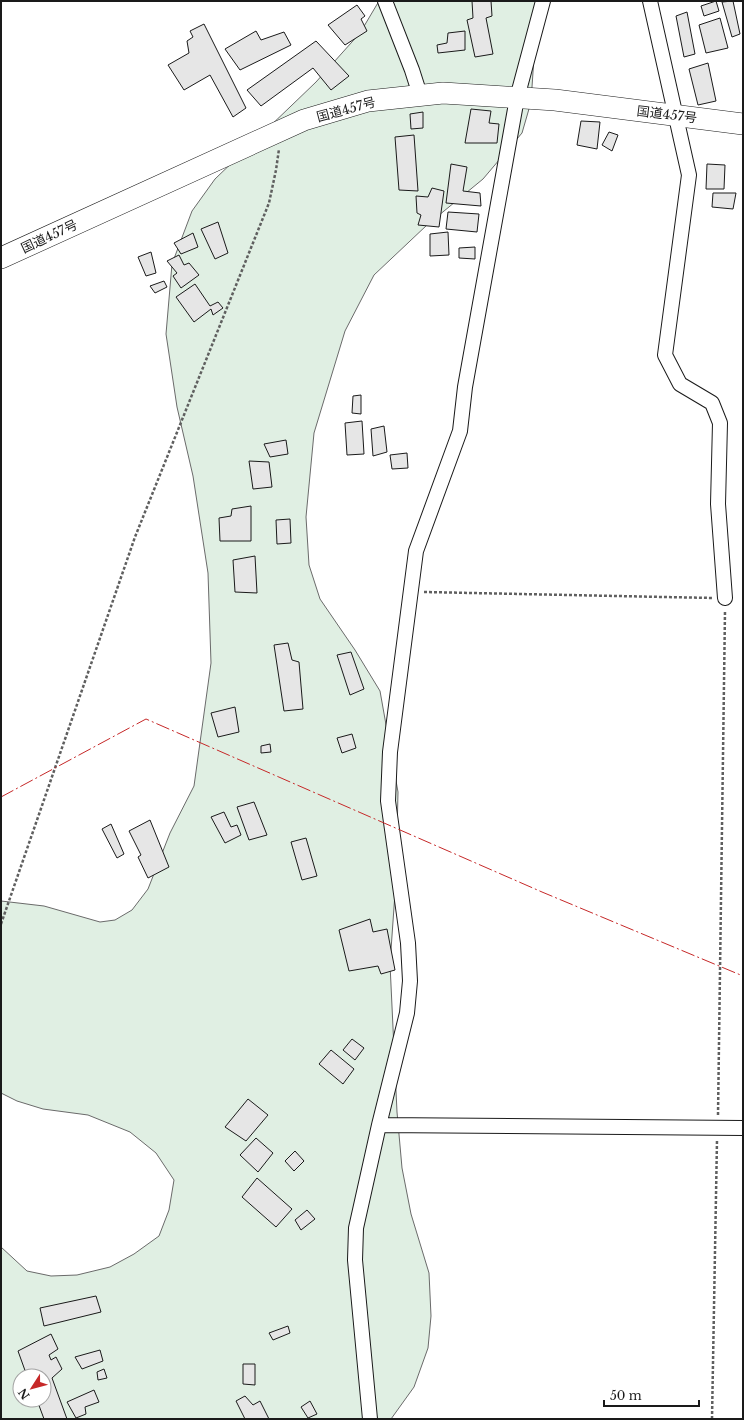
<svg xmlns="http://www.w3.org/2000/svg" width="744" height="1420" viewBox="0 0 744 1420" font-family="'Libre Baskerville','Noto Sans JP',serif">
<rect width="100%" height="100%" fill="#fff"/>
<path fill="#e0efe3" stroke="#6a6a6a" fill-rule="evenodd" d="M379 1H542L534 57 531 102 522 133 483 179 427 225 374 275 345 331 314 433 306 517 309 565 320 599 355 650 380 691 398 792 396 879 390 964 397 1112 402 1168 411 1214 429 1273 431 1316 428 1348 414 1387 391 1419H1V1247L27 1271 51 1276 77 1275 110 1267 134 1254 159 1236 169 1210 174 1180 156 1153 130 1132 88 1115 43 1109 17 1101 1 1093V901L44 906 100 922 115 920 132 910 148 889 170 833 194 786 211 663 208 573 193 476 177 407 166 334 172 264 192 211 215 179 316 82 360 33ZM20 1376H44V1400H20Z"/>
<path fill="#e6e6e6" stroke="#1a1a1a" d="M472 1H491L492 16 486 18 493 54 475 57 467 20 473 18Z
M716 1 719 11 704 16 701 6Z
M733 1 740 34 732 37 722 2Z
M357 5 365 16 361 19 367 31 345 45 328 25Z
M687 12 695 54 684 57 676 16Z
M720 18 728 48 706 53 699 25Z
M204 24 246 108 233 117 210 75 184 90 168 65 189 53 187 41 193 37 190 31Z
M256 31 261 40 284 32 291 45 240 70 225 49Z
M465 31V50L438 53 437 45 447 43 448 33Z
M316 41 349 76 331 90 313 68 261 106 247 90Z
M708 63 716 101 698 105 689 69Z
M471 109 491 111 489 123 499 124 497 143H465Z
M423 112V128L411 129 410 114Z
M581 121 600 122 597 149 577 145Z
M609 132 618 135 612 151 602 145Z
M414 135 418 191 399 190 395 137Z
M451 164 467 167 463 191 480 193 481 206 446 203Z
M707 164 725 165 724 189H706Z
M432 188 444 191 439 227 418 225 421 215 417 213 416 196 428 197Z
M713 193H736L733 209 712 207Z
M448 212 479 214 477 232 446 229Z
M218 222 228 253 215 259 201 229Z
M448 232 449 255 430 256V234Z
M193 233 198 247 181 254 174 243Z
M475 247V259L459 258V248Z
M151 252 156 273 146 276 138 257Z
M179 255 184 265 189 263 199 275 181 288 173 276 177 273 167 261Z
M164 281 167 287 155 293 150 286Z
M195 284 210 306 218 302 223 308 213 315 211 309 194 322 176 297Z
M361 395V414L352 413 353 396Z
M362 421 364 454 347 455 345 423Z
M384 426 387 452 373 456 371 429Z
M286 440 288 454 270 457 264 444Z
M407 453 408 468 392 469 390 455Z
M249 461 269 462 272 487 253 489Z
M251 506V541H220L219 518 231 516 232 509Z
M290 519 291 543 277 544 276 520Z
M255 556 257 593 235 592 233 560Z
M288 643 292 660 299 662 303 709 284 711 274 645Z
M351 652 364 689 350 695 337 655Z
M235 707 239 732 218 737 211 713Z
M352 734 356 748 342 753 337 738Z
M270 744 271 752 261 753V746Z
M254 802 267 835 249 840 237 807Z
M224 812 231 827 237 825 241 835 225 843 211 817Z
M150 820 169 867 148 878 138 857 141 855 129 831Z
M111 824 124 854 117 858 102 829Z
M306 838 317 876 302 880 291 842Z
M370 919 373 932 387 929 395 970 381 974 378 966 349 971 339 930Z
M352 1039 364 1048 355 1060 343 1050Z
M331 1050 354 1069 343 1084 319 1064Z
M248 1099 268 1115 246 1141 225 1127Z
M256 1138 273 1153 258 1172 240 1155Z
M295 1151 304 1161 294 1171 285 1161Z
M257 1178 292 1209 276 1227 242 1197Z
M307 1210 315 1219 301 1230 295 1220Z
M96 1296 101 1312 44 1326 40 1308Z
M288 1326 290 1333 273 1340 269 1333Z
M51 1334 58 1349 49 1355 51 1360 56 1357 62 1369 52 1378 67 1419H44L37 1400H44V1376H27L18 1351Z
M100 1350 103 1361 82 1369 75 1357Z
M243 1364H255V1385L243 1384Z
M104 1369 107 1378 98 1380 97 1372Z
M94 1390 99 1402 85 1407 86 1414 76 1418 67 1402Z
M245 1396 253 1405 260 1401 269 1419H245L236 1401Z
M310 1401 317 1414 308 1418 301 1407Z"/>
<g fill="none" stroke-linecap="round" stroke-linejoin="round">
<defs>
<path id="minor" d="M385 1 412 70 420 95
M650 1 689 175 665 355 680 384 712 403 720 423 718 504 725 598
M379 1125 743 1128
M370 1419 355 1260 356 1228 379 1125 407 1013 410 981 408 943 388 801 390 752 416 551 460 431 465 387 517 98 543 1"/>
<path id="highway" d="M1 258 304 120 368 101 443 93 555 100 743 124"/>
</defs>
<use href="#minor" stroke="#1a1a1a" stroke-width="16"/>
<use href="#highway" stroke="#1a1a1a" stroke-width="22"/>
<path stroke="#5f5f5f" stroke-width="2.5" stroke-dasharray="3 2" stroke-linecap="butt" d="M424 592 713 598
M1 924 135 537 269 203 276 170 279 149
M718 1115 725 611
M712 1419 717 1140"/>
<use href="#minor" stroke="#fff" stroke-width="14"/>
<use href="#highway" stroke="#fff" stroke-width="21"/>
<path stroke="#c62828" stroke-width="1" stroke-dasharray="14 3 2 3" stroke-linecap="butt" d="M1 797 146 719 542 892 743 976"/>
</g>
<g text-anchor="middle" stroke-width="3" stroke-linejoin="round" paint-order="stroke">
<g font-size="13" fill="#1a1a1a" stroke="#fff">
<text transform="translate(346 109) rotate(-15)" y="5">国道457号</text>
<text transform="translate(667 114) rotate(7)" y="5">国道457号</text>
<text transform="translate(49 236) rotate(-25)" y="5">国道457号</text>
</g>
</g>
<rect width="744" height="1420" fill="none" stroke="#1a1a1a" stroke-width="4"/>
<g transform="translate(32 1388) rotate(234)"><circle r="19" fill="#ffffff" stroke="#a3a3a3"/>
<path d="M0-3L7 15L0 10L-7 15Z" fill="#c62828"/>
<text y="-6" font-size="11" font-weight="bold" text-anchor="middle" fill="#1a1a1a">N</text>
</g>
<path d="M604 1400v6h95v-6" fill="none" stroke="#1a1a1a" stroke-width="2"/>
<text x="610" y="1400" font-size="12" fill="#1a1a1a" stroke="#ffffff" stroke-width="3" paint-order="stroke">50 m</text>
</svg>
